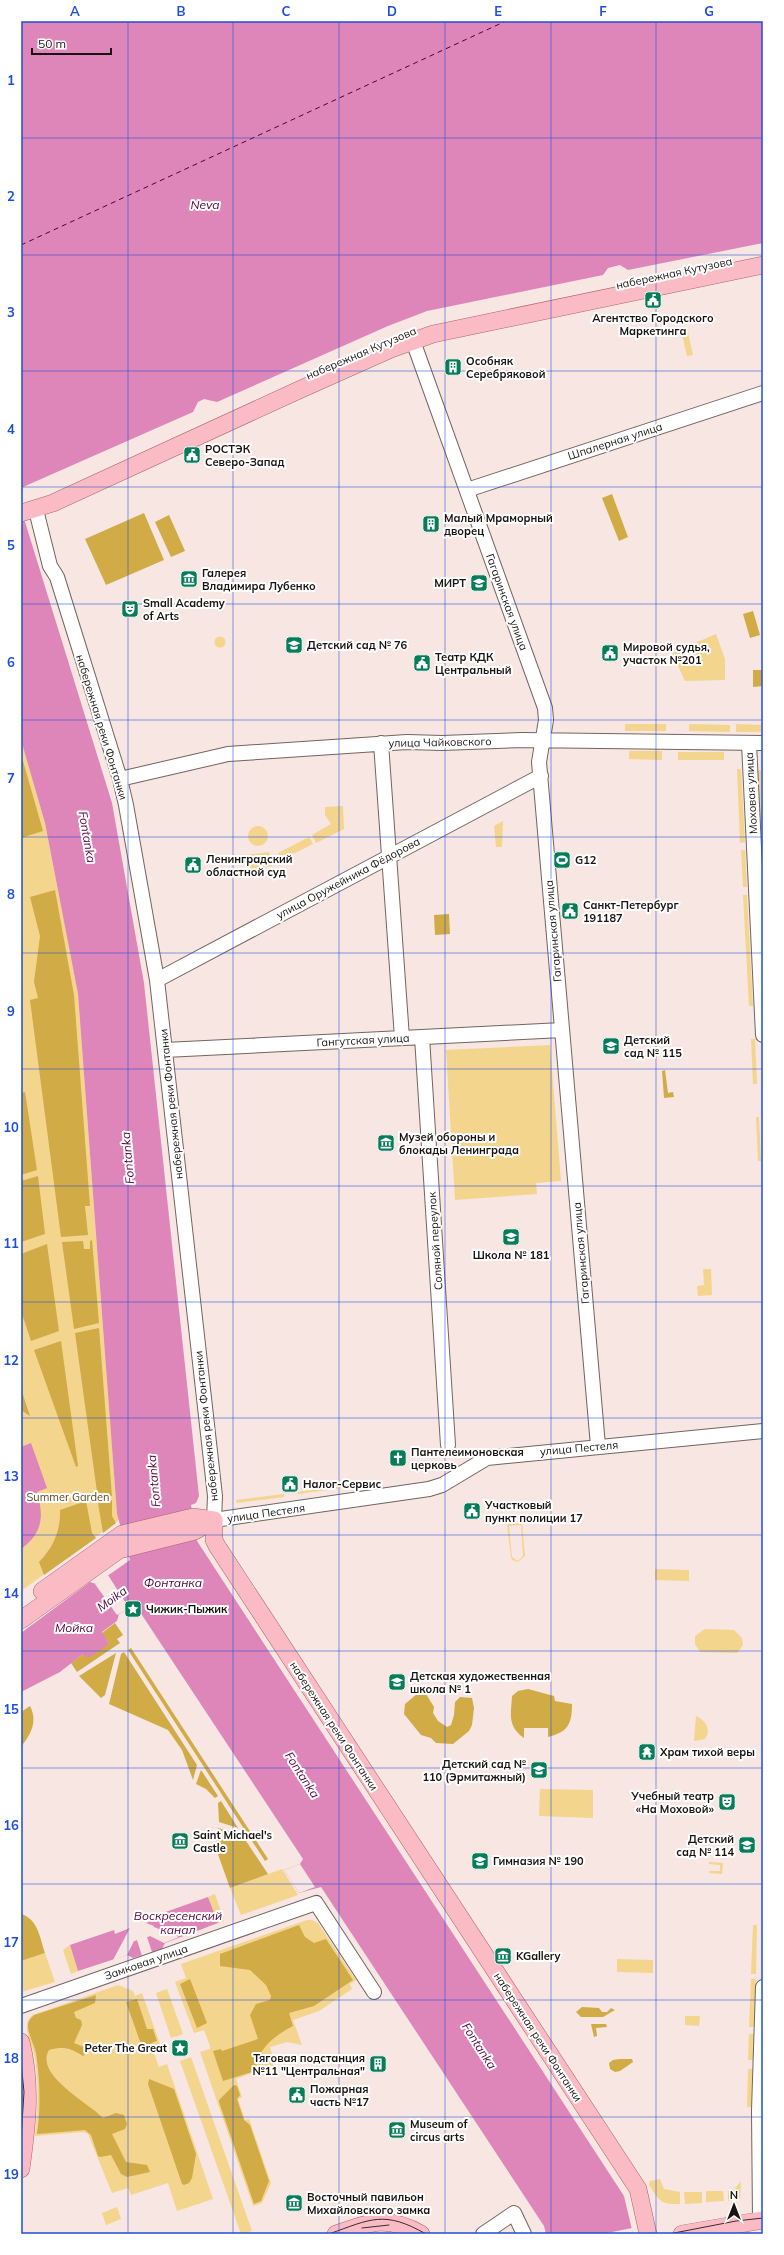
<svg xmlns="http://www.w3.org/2000/svg" width="784" height="2255" viewBox="0 0 784 2255" font-family="Mulish,sans-serif">
<rect width="100%" height="100%" fill="#f7e6e1"/>
<path fill="#f3d58e" fill-rule="evenodd" d="M687 328 693 355 687 356 681 330Z
M716 634 725 659V680L685 681 672 653Z
M214.5 642a5.5 5.5 0 1 1 11 0a5.5 5.5 0 1 1-11 0Z
M625 724H666V731H625Z
M689 724 730 725V732L689 731Z
M736 724 761 725V732H736Z
M21 740 45 823 78 994 117 1514 119 1520 21 1591Z
M629 751H662V760L629 759Z
M678 752H724V760H678Z
M737 769H741L745 842 740 843Z
M757 770H761L763 853H761Z
M343 806 344 829 316 843 312 835 331 824 325 815V807Z
M503 821 502 847H496L494 826Z
M248 836a10 10 0 1 1 20 0a10 10 0 1 1-20 0Z
M309 837 313 844 281 860 278 853Z
M741 850H745L747 887H743Z
M269 852 272 866 249 872 246 855Z
M743 895H747L753 1006H749Z
M751 1039H755L757 1084H753Z
M550 1045 561 1181 536 1183 537 1194 455 1200 446 1050Z
M756 1117H759L761 1161H758Z
M703 1269H711L712 1295 698 1296 697 1286 704 1285Z
M357 1483V1486L298 1494V1492Z
M284 1494V1497L237 1503 236 1500Z
M522 1523 525 1556 518 1562 512 1560 511 1557 507 1524ZM521 1525 523 1556 518 1561 512 1557 509 1526Z
M655 1569 689 1570V1581L655 1580Z
M705 1629 734 1630 742 1638 743 1645 737 1653 700 1652 695 1644V1636Z
M696 1716C705 1720 712 1729 705 1739L694 1741Z
M540 1789 593 1790V1818L539 1816Z
M709 1862 723 1863 722 1874 709 1873V1871H720V1865L709 1864Z
M282 1869 298 1895 241 1915 230 1888Z
M215 1894 224 1921 218 1923 208 1897Z
M307 1920H312L318 1923 356 1980 350 1984 352 1989 319 2011 293 2020 302 2045 287 2042 270 2047 274 2061 272 2072 259 2076 257 2071 236 2079 242 2097 238 2099 245 2120 249 2119 271 2183 262 2203 253 2206 200 2052 210 2049V2046L204 2030 194 2033 175 1982 186 1978 181 1964Z
M753 1925H757L756 1974H751Z
M70 1945 78 1971 71 1974 63 1950Z
M45 1953 55 1982 21 1992V1961Z
M617 1959 653 1960V1973L617 1972Z
M751 1979H756L754 2027H749Z
M118 1985 133 1991 135 1996 142 1993 160 2044 152 2047 159 2067 167 2064 213 2199 177 2211 168 2183 131 2195 128 2188 112 2193 88 2134 83 2132 35 2136C38 2110 39 2084 35 2058 33 2048 26 2035 27 2025 27 2020 30 2017 33 2015Z
M167 1989 183 2034 171 2038 156 1993Z
M685 2016H700L699 2026 685 2025Z
M749 2034H754L753 2060H748Z
M191 2057 252 2231 241 2234 180 2061Z
M748 2069H753L752 2107H747Z
M660 2179 664 2189 680 2192V2204C660 2205 659 2200 649 2185L650 2181Z
M741 2181 740 2198 736 2201H728V2191H733Z
M706 2191H723L724 2201 706 2202Z
M684 2192H702V2203L685 2204Z
M117 2207 121 2219 106 2225 102 2213Z"/>
<path fill="#d1ab46" d="M612 494 628 537 619 541 602 498Z
M144 513 164 560 106 585 85 539Z
M169 515 185 551 171 557 155 522Z
M753 611 760 635 750 638 743 614Z
M753 670H762L763 686 753 687Z
M21 754 43 831 21 838Z
M55 890 74 995 90 1206H85L88 1235 61 1237 30 1000 38 998 34 982 40 936 30 897Z
M449 914 450 934 435 935 434 915Z
M665 1070 668 1093 673 1092 674 1097 664 1098 662 1071Z
M25 1092 37 1170 21 1175V1093Z
M38 1176 45 1234 21 1242V1181Z
M92 1240 99 1323 74 1329 62 1242 83 1241 84 1249H90V1241Z
M47 1244 59 1331 31 1341 21 1311V1254Z
M99 1328 112 1496 98 1499 75 1333Z
M61 1341 78 1466 76 1467 34 1350Z
M21 1389 30 1416 21 1410Z
M112 1500V1516L116 1523 103 1533 98 1503Z
M86 1501 92 1533 96 1538 44 1575 39 1562C53 1548 61 1530 60 1510Z
M115 1623 123 1635 117 1639 120 1643 77 1672 71 1663 83 1654 109 1644 102 1633Z
M131 1648 268 1859 265 1861 128 1650Z
M124 1652 197 1765 193 1780 182 1750 168 1730 109 1704 121 1654Z
M116 1653 105 1695 101 1698 79 1676Z
M528 1689 554 1696 555 1701 572 1704C572 1724 568 1732 548 1737V1728H524V1738C507 1726 511 1715 512 1696L518 1691Z
M417 1694H426L434 1707 433 1713 438 1721 447 1727 451 1725 454 1715 455 1702 460 1697 472 1698 474 1708 472 1725 469 1731 453 1744 436 1743 431 1738 421 1735 404 1714 405 1704Z
M30 1706C38 1722 31 1734 21 1747V1712Z
M201 1770 218 1796 215 1798 206 1789 196 1784Z
M221 1801 238 1828 219 1822 218 1803Z
M218 1828 242 1835 268 1874 230 1888 215 1846Z
M21 1914C38 1919 40 1938 45 1953L21 1961Z
M299 1925 305 1937 314 1943 326 1939 353 1980 314 2006 289 2013 293 2026C274 2036 258 2048 255 2071L223 2081 213 2051 221 2049 222 2051 258 2039 250 2015 256 2004 270 2000 271 1996 266 1985 250 1970 220 1966V1954Z
M190 1979 207 2023 197 2028 180 1984Z
M96 1995 95 2003 74 2012 76 2018 81 2020 82 2025 74 2043 84 2047 85 2054 83 2056C70 2048 64 2046 49 2050 34 2075 89 2103 103 2118L116 2113 124 2115 127 2124 125 2129 112 2134 126 2162 147 2165 150 2172 127 2177 121 2174 111 2155 100 2157 98 2156 91 2135 85 2130 37 2134C41 2107 40 2080 36 2053 34 2044 28 2034 28 2026 28 2021 31 2018 34 2015Z
M137 1999 147 2029H153L157 2041 142 2047 126 2002Z
M582 2007 599 2008 602 2012H607L611 2008 615 2010 603 2017H581L576 2012Z
M591 2024H606L607 2027 596 2028 597 2036 594 2037Z
M620 2059H632L633 2062 620 2071 615 2072 610 2069 609 2063 613 2060Z
M149 2079 174 2089 196 2154 192 2178 189 2183 184 2185 182 2184 148 2084Z
M234 2085 237 2086 240 2095 237 2099 244 2120 250 2125 269 2181 261 2201 254 2204 219 2102V2100Z"/>
<path fill="#de85b9" d="M21 21H763V243L628 270 620 265 608 268 603 275 427 311 388 326 217 402 204 399 198 402 193 412 23 487 21 494Z
M21 509 112 803 144 983 199 1496 196 1503 191 1505 197 1541 624 2196 633 2234H546L544 2226 321 1887 299 1893 284 1870 300 1864 303 1859 138 1609 129 1608 119 1614 117 1621 102 1632 109 1644 88 1658 83 1654 60 1672 21 1692V1633L90 1582 96 1584 130 1560 117 1514 78 994 45 823 21 740Z
M31 1443 47 1488 37 1492C44 1516 43 1533 21 1549V1447Z
M208 1897 218 1923 165 1943 162 1949 133 1958 127 1955 78 1971 70 1945 114 1930 115 1934 130 1928 125 1938 134 1941 150 1936 154 1926 146 1923 158 1918 157 1915Z"/>
<path fill="#f7e6e1" d="M108 1575 129 1608 117 1615 95 1584Z
M300 1864 315 1887 299 1893 284 1870Z
M144 1923 179 1937 164 1943 150 1936 147 1937 152 1952 142 1956 137 1940 134 1941 127 1955 113 1960 130 1928H132L128 1937 134 1939 148 1934 151 1927Z
M632 2228 633 2234H602Z"/>
<g fill="none" stroke-linecap="round" stroke-linejoin="round">
<path stroke="#53013a" stroke-width="1" stroke-dasharray="5 4" stroke-linecap="butt" d="M21 245 506 21"/>
<defs>
<path id="minor" d="M413 341 545 708 546 720 539 762 598 1446
M467 490 763 393
M36 510 50 566 57 577 120 779 126 805 157 980 215 1496 214 1520 429 1489 442 1485 487 1458 763 1431
M381 743 402 1038
M749 743 763 1035
M120 779 228 754 407 742 442 743 522 740 763 743
M157 980 541 776
M422 1037 448 1445
M165 1050 562 1030
M21 2006 316 1903 374 1992
M760 2220 759 2111 763 1987
M483 2234 514 2213 524 2234"/>
<path id="major" d="M21 513 53 503 299 390 391 349 433 334 763 265
M214 1520V1540L217 1546 638 2189 648 2234
M42 1591 122 1534 193 1517 214 1520
M21 1620 119 1550 195 1531 214 1520
M21 2042C32 2085 27 2126 21 2169
M336 2234C370 2222 388 2215 421 2234
M682 2234 763 2220"/>
</defs>
<use href="#minor" stroke="#736460" stroke-width="16"/>
<use href="#major" stroke="#aa636d" stroke-width="18"/>
<use href="#minor" stroke="#fff" stroke-width="14"/>
<use href="#major" stroke="#fbbbc5" stroke-width="17"/>
<path stroke="#352e2c" stroke-width="1" d="M21 2062 24 2092 21 2139
M362 2228 389 2225
M329 2234C371 2219 384 2210 426 2234
M669 2234 736 2221 763 2218"/>
</g>
<path fill="none" stroke="#1d4ed8" stroke-width="1" stroke-opacity="0.55" d="M128 21V2234M233 21V2234M339 21V2234M445 21V2234M551 21V2234M656 21V2234M21 138H763M21 255H763M21 371H763M21 487H763M21 604H763M21 720H763M21 837H763M21 953H763M21 1069H763M21 1186H763M21 1302H763M21 1418H763M21 1535H763M21 1651H763M21 1768H763M21 1884H763M21 2000H763M21 2117H763"/>
<defs>
<symbol id="civic-square" viewBox="-11 -11 22 22"><rect x="-9" y="-9" width="18" height="18" rx="4" fill="#077c59" stroke="#fff"/><path d="M-.6-6.5H3V-4.5H.6V-3L4-1V1h2V6H-6V1h2V-1L-.6-3ZM-1.2 2.5V6h2.4V2.5Z" fill="#fff"/></symbol>
<symbol id="building-square" viewBox="-11 -11 22 22"><rect x="-9" y="-9" width="18" height="18" rx="4" fill="#077c59" stroke="#fff"/><path d="M-4-6H4V6H1V3H-1V6H-4ZM-2.5-4.3h1.7v1.8h-1.7ZM.8-4.3h1.7v1.8H.8ZM-2.5-1h1.7V.8h-1.7ZM.8-1h1.7V.8H.8Z" fill="#fff"/></symbol>
<symbol id="museum-square" viewBox="-11 -11 22 22"><rect x="-9" y="-9" width="18" height="18" rx="4" fill="#077c59" stroke="#fff"/><path d="M0-6L6-3V-2H-6V-3ZM-5-1h2V3h-2ZM-1-1h2V3h-2ZM3-1h2V3H3ZM-6 4H6V6H-6Z" fill="#fff"/></symbol>
<symbol id="school-square" viewBox="-11 -11 22 22"><rect x="-9" y="-9" width="18" height="18" rx="4" fill="#077c59" stroke="#fff"/><path d="M0-5L7-2L0 1L-7-2ZM-4 1L0 2.5L4 1V4Q0 6-4 4Z" fill="#fff"/></symbol>
<symbol id="theatre-square" viewBox="-11 -11 22 22"><rect x="-9" y="-9" width="18" height="18" rx="4" fill="#077c59" stroke="#fff"/><path d="M-5-5.5Q0-4 5-5.5V0Q5 5 0 6Q-5 5-5 0ZM-3.3-2.5H-1v1.5H-3.3ZM1-2.5H3.3v1.5H1ZM-2.8 1Q0 5.5 2.8 1Z" fill="#fff"/></symbol>
<symbol id="stadium-square" viewBox="-11 -11 22 22"><rect x="-9" y="-9" width="18" height="18" rx="4" fill="#077c59" stroke="#fff"/><path d="M0-5a6.5 5 0 1 0 0 10a6.5 5 0 1 0 0-10ZM-3.5-1.8h7v3.6h-7Z" fill="#fff"/></symbol>
<symbol id="church-square" viewBox="-11 -11 22 22"><rect x="-9" y="-9" width="18" height="18" rx="4" fill="#077c59" stroke="#fff"/><path d="M-1.2-6h2.4v3.5h3.3v2.4h-3.3V6h-2.4V-.1h-3.3v-2.4h3.3Z" fill="#fff"/></symbol>
<symbol id="sight-square" viewBox="-11 -11 22 22"><rect x="-9" y="-9" width="18" height="18" rx="4" fill="#077c59" stroke="#fff"/><path d="M0-6L1.8-2.2L6-1.7L2.9 1.2L3.7 5.4L0 3.3L-3.7 5.4L-2.9 1.2L-6-1.7L-1.8-2.2Z" fill="#fff"/></symbol>
<symbol id="temple-square" viewBox="-11 -11 22 22"><rect x="-9" y="-9" width="18" height="18" rx="4" fill="#077c59" stroke="#fff"/><path d="M0-6L5-2H3V0L6.5 2.5H4V6H1.5V3h-3V6H-4V2.5H-6.5L-3 0V-2H-5Z" fill="#fff"/></symbol>
</defs>
<g fill-rule="evenodd">
<use href="#civic-square" x="643" y="290" width="20" height="20"/>
<use href="#building-square" x="443" y="357" width="20" height="20"/>
<use href="#civic-square" x="182" y="445" width="20" height="20"/>
<use href="#building-square" x="421" y="514" width="20" height="20"/>
<use href="#museum-square" x="179" y="569" width="20" height="20"/>
<use href="#school-square" x="469" y="573" width="20" height="20"/>
<use href="#theatre-square" x="120" y="599" width="20" height="20"/>
<use href="#school-square" x="284" y="635" width="20" height="20"/>
<use href="#civic-square" x="600" y="643" width="20" height="20"/>
<use href="#civic-square" x="412" y="653" width="20" height="20"/>
<use href="#stadium-square" x="552" y="850" width="20" height="20"/>
<use href="#civic-square" x="183" y="855" width="20" height="20"/>
<use href="#civic-square" x="560" y="901" width="20" height="20"/>
<use href="#school-square" x="601" y="1036" width="20" height="20"/>
<use href="#museum-square" x="376" y="1133" width="20" height="20"/>
<use href="#school-square" x="501" y="1227" width="20" height="20"/>
<use href="#church-square" x="388" y="1448" width="20" height="20"/>
<use href="#civic-square" x="280" y="1474" width="20" height="20"/>
<use href="#civic-square" x="462" y="1501" width="20" height="20"/>
<use href="#sight-square" x="123" y="1599" width="20" height="20"/>
<use href="#school-square" x="387" y="1672" width="20" height="20"/>
<use href="#temple-square" x="637" y="1742" width="20" height="20"/>
<use href="#school-square" x="529" y="1760" width="20" height="20"/>
<use href="#theatre-square" x="717" y="1792" width="20" height="20"/>
<use href="#museum-square" x="170" y="1831" width="20" height="20"/>
<use href="#school-square" x="737" y="1835" width="20" height="20"/>
<use href="#school-square" x="470" y="1851" width="20" height="20"/>
<use href="#museum-square" x="493" y="1946" width="20" height="20"/>
<use href="#sight-square" x="170" y="2038" width="20" height="20"/>
<use href="#building-square" x="368" y="2054" width="20" height="20"/>
<use href="#civic-square" x="287" y="2085" width="20" height="20"/>
<use href="#museum-square" x="387" y="2120" width="20" height="20"/>
<use href="#museum-square" x="284" y="2193" width="20" height="20"/>
</g>
<g text-anchor="middle" stroke-width="4" stroke-linejoin="round" paint-order="stroke">
<g font-size="11" fill="#191412" stroke="#fff">
<text transform="translate(674 273) rotate(-12)" y="4">набережная Кутузова</text>
<text transform="translate(361 353) rotate(-23)" y="4">набережная Кутузова</text>
<text transform="translate(615 441) rotate(-18)" y="4">Шпалерная улица</text>
<text transform="translate(507 602) rotate(70)" y="4">Гагаринская улица</text>
<text transform="translate(102 727) rotate(73)" y="4">набережная реки Фонтанки</text>
<text transform="translate(440 742) rotate(-1)" y="4">улица Чайковского</text>
<text transform="translate(751 793) rotate(-93)" y="4">Моховая улица</text>
<text transform="translate(348 878) rotate(-28)" y="4">улица Оружейника Фёдорова</text>
<text transform="translate(553 931) rotate(-95)" y="4">Гагаринская улица</text>
<text transform="translate(363 1040) rotate(-3)" y="4">Гангутская улица</text>
<text transform="translate(171 1104) rotate(-96)" y="4">набережная реки Фонтанки</text>
<text transform="translate(435 1241) rotate(-94)" y="4">Соляной переулок</text>
<text transform="translate(581 1253) rotate(-95)" y="4">Гагаринская улица</text>
<text transform="translate(206 1426) rotate(-96)" y="4">набережная реки Фонтанки</text>
<text transform="translate(579 1448) rotate(-5)" y="4">улица Пестеля</text>
<text transform="translate(266 1513) rotate(-8)" y="4">улица Пестеля</text>
<text transform="translate(334 1726) rotate(57)" y="4">набережная реки Фонтанки</text>
<text transform="translate(146 1962) rotate(-19)" y="4">Замковая улица</text>
<text transform="translate(538 2037) rotate(57)" y="4">набережная реки Фонтанки</text>
</g>
<g font-size="11" font-weight="bold" fill="#191412" stroke="#fff" text-anchor="start">
<text x="653" y="322" text-anchor="middle">Агентство Городского<tspan x="653" dy="13">Маркетинга</tspan></text>
<text x="466" y="365">Особняк<tspan x="466" dy="13">Серебряковой</tspan></text>
<text x="205" y="453">РОСТЭК<tspan x="205" dy="13">Северо-Запад</tspan></text>
<text x="444" y="522">Малый Мраморный<tspan x="444" dy="13">дворец</tspan></text>
<text x="202" y="577">Галерея<tspan x="202" dy="13">Владимира Лубенко</tspan></text>
<text x="466" y="587" text-anchor="end">МИРТ</text>
<text x="143" y="607">Small Academy<tspan x="143" dy="13">of Arts</tspan></text>
<text x="307" y="649">Детский сад № 76</text>
<text x="623" y="651">Мировой судья,<tspan x="623" dy="13">участок №201</tspan></text>
<text x="435" y="661">Театр КДК<tspan x="435" dy="13">Центральный</tspan></text>
<text x="206" y="863">Ленинградский<tspan x="206" dy="13">областной суд</tspan></text>
<text x="575" y="864">G12</text>
<text x="583" y="909">Санкт-Петербург<tspan x="583" dy="13">191187</tspan></text>
<text x="624" y="1044">Детский<tspan x="624" dy="13">сад № 115</tspan></text>
<text x="399" y="1141">Музей обороны и<tspan x="399" dy="13">блокады Ленинграда</tspan></text>
<text x="511" y="1259" text-anchor="middle">Школа № 181</text>
<text x="411" y="1456">Пантелеимоновская<tspan x="411" dy="13">церковь</tspan></text>
<text x="303" y="1488">Налог-Сервис</text>
<text x="485" y="1509">Участковый<tspan x="485" dy="13">пункт полиции 17</tspan></text>
<text x="146" y="1613">Чижик-Пыжик</text>
<text x="410" y="1680">Детская художественная<tspan x="410" dy="13">школа № 1</tspan></text>
<text x="660" y="1756">Храм тихой веры</text>
<text x="526" y="1768" text-anchor="end">Детский сад №<tspan x="526" dy="13">110 (Эрмитажный)</tspan></text>
<text x="714" y="1800" text-anchor="end">Учебный театр<tspan x="714" dy="13">«На Моховой»</tspan></text>
<text x="193" y="1839">Saint Michael's<tspan x="193" dy="13">Castle</tspan></text>
<text x="734" y="1843" text-anchor="end">Детский<tspan x="734" dy="13">сад № 114</tspan></text>
<text x="493" y="1865">Гимназия № 190</text>
<text x="516" y="1960">KGallery</text>
<text x="167" y="2052" text-anchor="end">Peter The Great</text>
<text x="365" y="2062" text-anchor="end">Тяговая подстанция<tspan x="365" dy="13">№11 "Центральная"</tspan></text>
<text x="310" y="2093">Пожарная<tspan x="310" dy="13">часть №17</tspan></text>
<text x="410" y="2128">Museum of<tspan x="410" dy="13">circus arts</tspan></text>
<text x="307" y="2201">Восточный павильон<tspan x="307" dy="13">Михайловского замка</tspan></text>
</g>
<g font-size="11" fill="#5b4a21" stroke="#fff">
<text x="68" y="1501">Summer Garden</text>
</g>
<g font-size="12" font-style="italic" fill="#53013a" stroke="#fff">
<text x="205" y="209">Neva</text>
<text transform="translate(87 837) rotate(80)" y="4">Fontanka</text>
<text transform="translate(128 1158) rotate(-95)" y="4">Fontanka</text>
<text transform="translate(154 1481) rotate(-95)" y="4">Fontanka</text>
<text x="173" y="1587">Фонтанка</text>
<text transform="translate(112 1599) rotate(-36)" y="4">Moika</text>
<text x="74" y="1632">Мойка</text>
<text transform="translate(302 1775) rotate(57)" y="4">Fontanka</text>
<text x="178" y="1920">Воскресенский<tspan x="178" dy="14">канал</tspan></text>
<text transform="translate(479 2046) rotate(57)" y="4">Fontanka</text>
</g>
</g>
<rect width="784" height="2255" fill="none" stroke="#ffffff" stroke-width="44"/>
<g transform="translate(734 2205)" stroke="#ffffff" stroke-width="3" paint-order="stroke">
<path d="M0-3L7 15L0 10L-7 15Z" fill="#191412"/>
<text y="-6" font-size="11" font-weight="bold" text-anchor="middle" fill="#191412">N</text>
</g>
<path d="M32 48v6h79v-6" fill="none" stroke="#191412" stroke-width="2"/>
<text x="38" y="48" font-size="12" fill="#191412" stroke="#ffffff" stroke-width="3" paint-order="stroke">50 m</text>
<rect x="22" y="22" width="740" height="2211" fill="none" stroke="#1d4ed8" stroke-width="1.5"/>
<g font-size="13" text-anchor="middle" font-weight="bold" fill="#1d4ed8">
<text x="75" y="16">A</text>
<text x="181" y="16">B</text>
<text x="286" y="16">C</text>
<text x="392" y="16">D</text>
<text x="498" y="16">E</text>
<text x="603" y="16">F</text>
<text x="709" y="16">G</text>
<text x="11" y="85">1</text>
<text x="11" y="201">2</text>
<text x="11" y="317">3</text>
<text x="11" y="434">4</text>
<text x="11" y="550">5</text>
<text x="11" y="667">6</text>
<text x="11" y="783">7</text>
<text x="11" y="899">8</text>
<text x="11" y="1016">9</text>
<text x="11" y="1132">10</text>
<text x="11" y="1248">11</text>
<text x="11" y="1365">12</text>
<text x="11" y="1481">13</text>
<text x="11" y="1598">14</text>
<text x="11" y="1714">15</text>
<text x="11" y="1830">16</text>
<text x="11" y="1947">17</text>
<text x="11" y="2063">18</text>
<text x="11" y="2179">19</text>
</g>
</svg>
